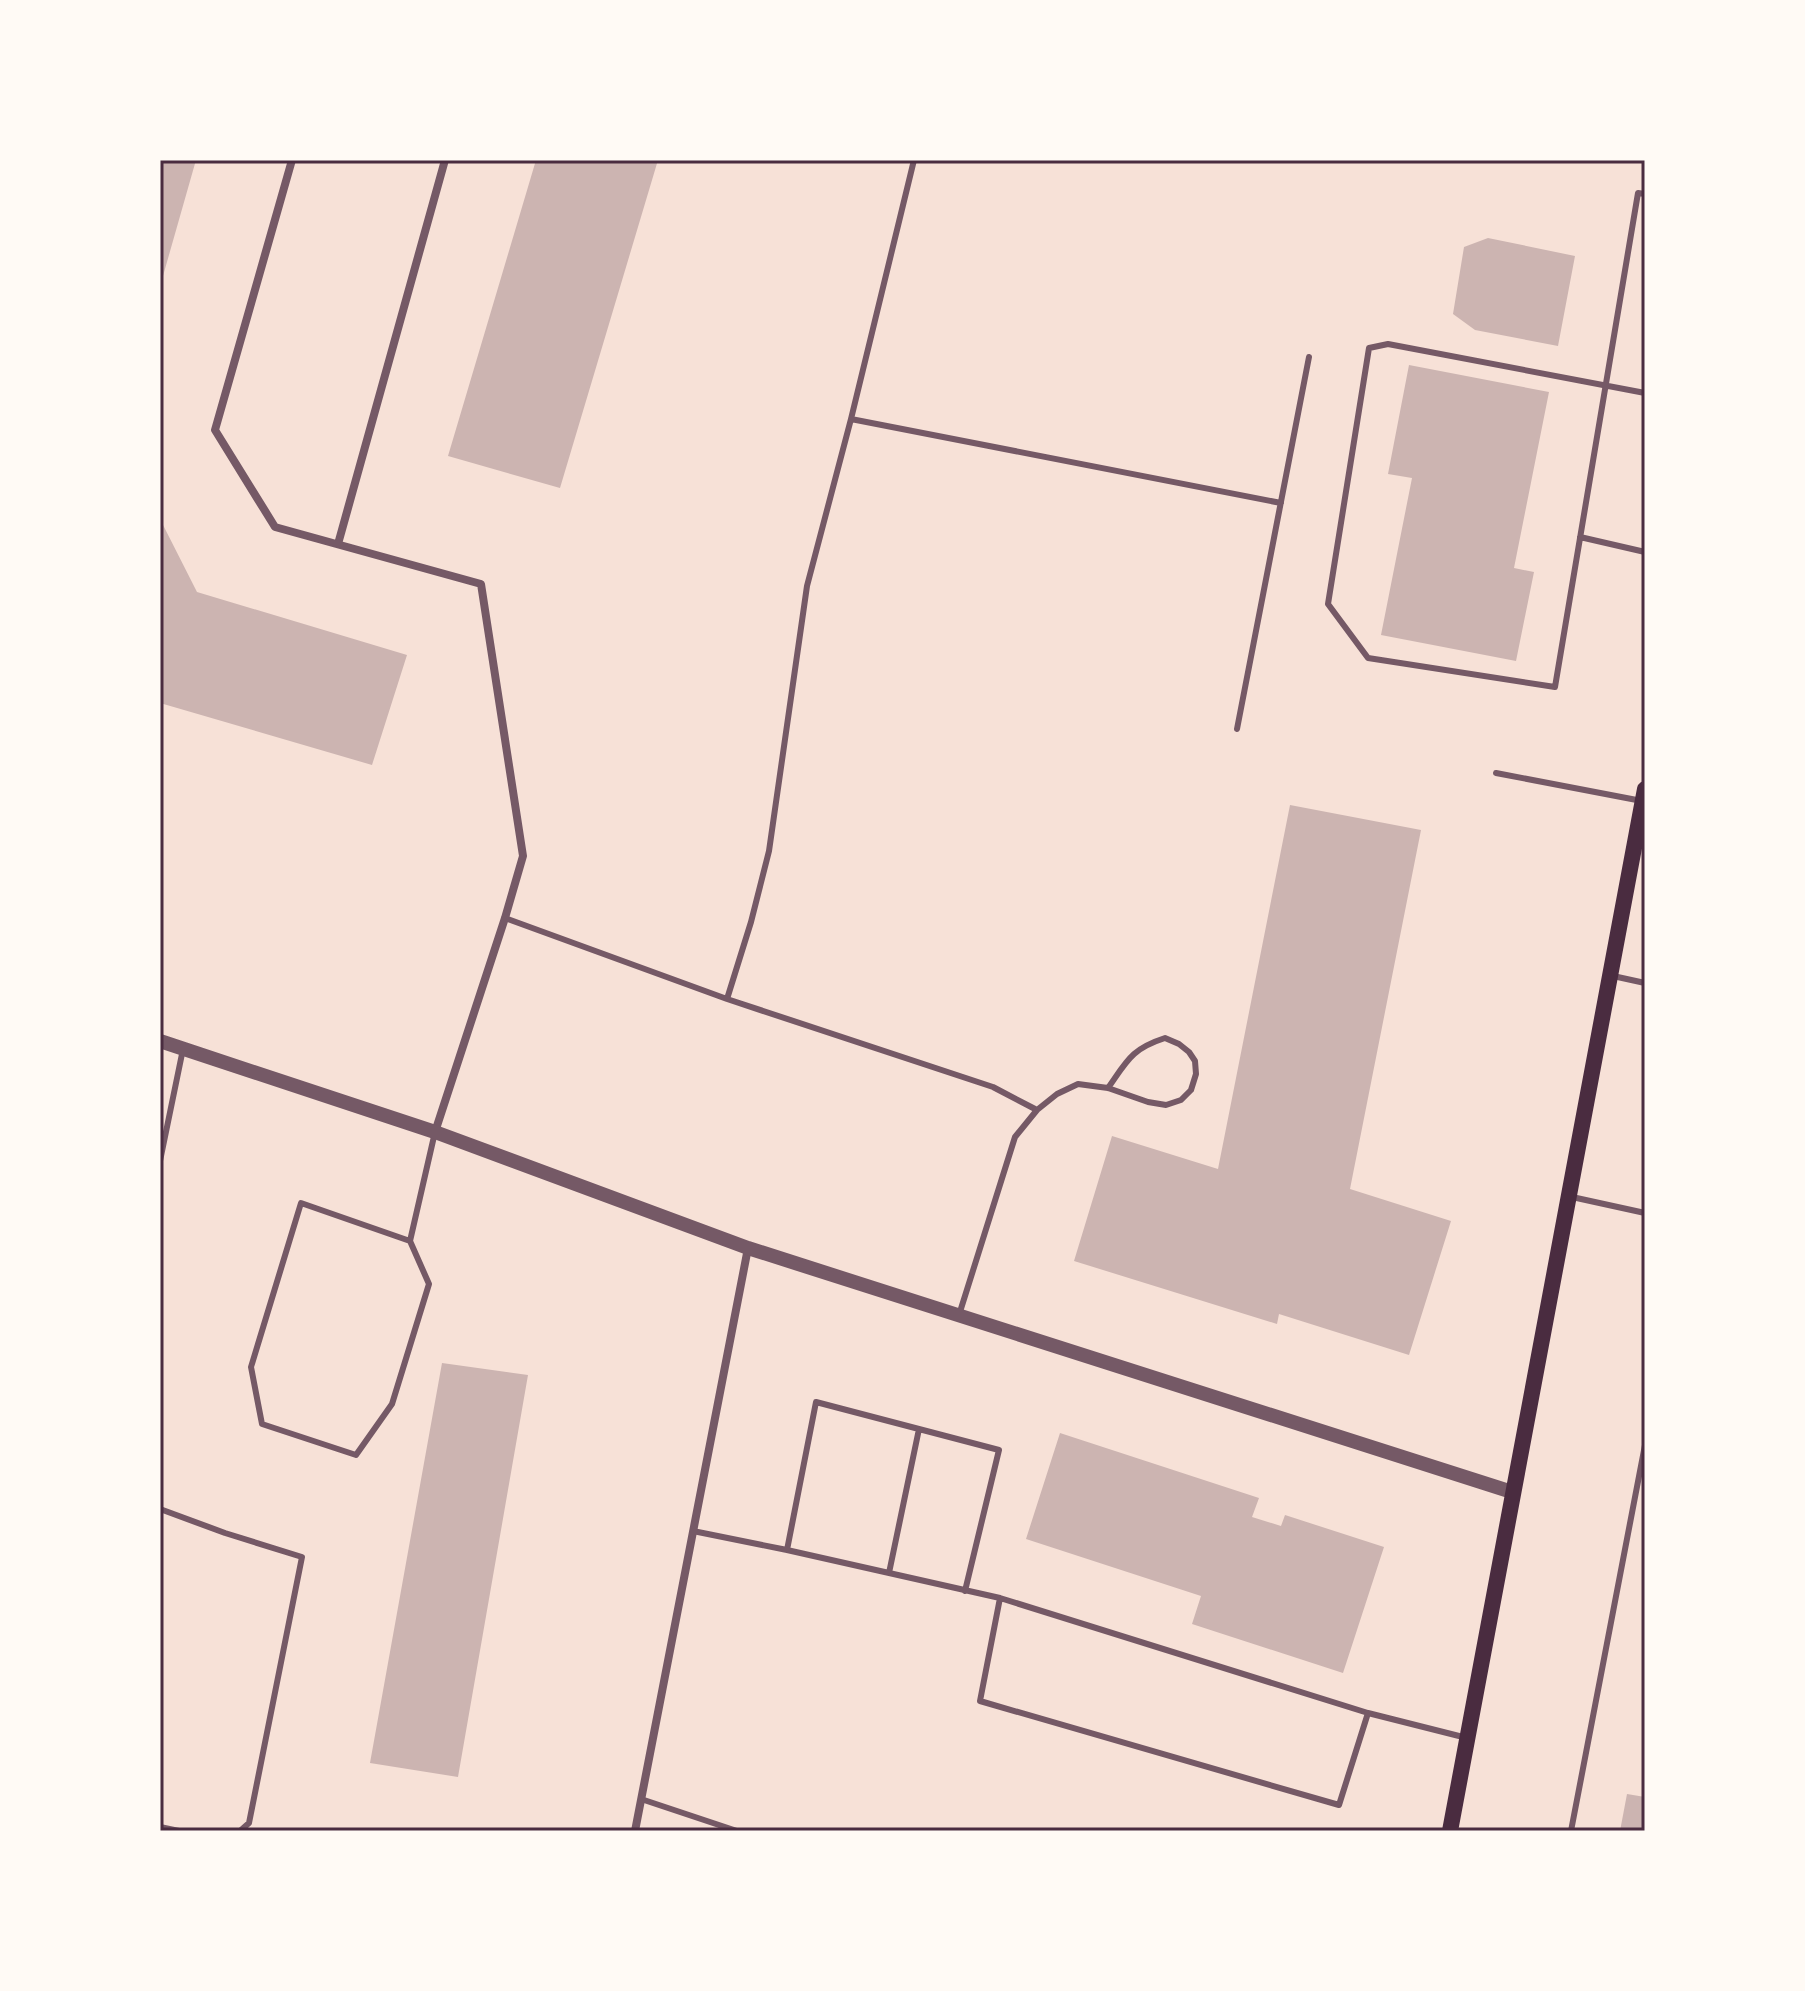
<svg xmlns="http://www.w3.org/2000/svg" width="1805" height="1991" viewBox="0 0 1805 1991" font-family="'Public Sans',sans-serif">
<rect width="100%" height="100%" fill="#f7e1d7"/>
<path fill="#ccb4b1" d="M160 160H196L161 283H160Z
M536 160H658L560 488 448 456Z
M1488 238 1575 256 1558 346 1475 330 1453 314 1464 247Z
M1409 365 1549 392 1514 568 1534 572 1516 661 1381 635 1412 478 1388 474Z
M160 519 197 592 407 655 372 765 160 703Z
M1290 805 1421 830 1350 1189 1451 1221 1409 1355 1279 1314 1277 1324 1074 1261 1112 1136 1218 1169Z
M442 1363 528 1375 458 1777 370 1763Z
M1060 1433 1259 1498 1252 1517 1281 1526 1285 1515 1384 1547 1343 1673 1192 1624 1201 1596 1026 1539Z
M1627 1794 1645 1797V1831H1620Z"/>
<g fill="none" stroke-linecap="round" stroke-linejoin="round">
<path stroke="#755966" stroke-width="6" d="M1645 194 1638 193 1555 687 1368 658 1328 604 1369 348 1388 344 1645 393
M851 419 1281 503
M1580 537 1645 552
M1237 729 1309 357
M1496 773 1642 801
M505 918 727 999 993 1087 1037 1110
M1613 976 1645 983
M727 999 751 922 769 851 807 586 851 419 914 160
M160 1161 183 1049
M1572 1197 1645 1213
M410 1241 429 1284 392 1404 356 1455 262 1424 251 1367 301 1203 410 1241 435 1132
M959 1315 1015 1137 1037 1110 1057 1094 1078 1084 1108 1088 1148 1102 1166 1105 1181 1100 1191 1090 1196 1074 1195 1061 1189 1052 1179 1044 1165 1038C1131 1049 1127 1061 1108 1088
M160 1509 225 1533 302 1557 249 1823 240 1831
M693 1531 787 1550 1000 1598 980 1701 1339 1805 1368 1713 1467 1738
M787 1550 816 1402 999 1450 965 1591
M889 1573 919 1429
M1000 1598 1368 1713
M641 1799 737 1831
M160 1827 179 1831
M1571 1831 1645 1445"/>
<path stroke="#755966" stroke-width="8" d="M292 160 215 430 275 527 481 584 523 856 505 918 435 1132
M338 544 445 160
M635 1831 748 1248"/>
<path stroke="#755966" stroke-width="14" d="M160 1041 435 1132 748 1248 1512 1492"/>
<path stroke="#4a2c40" stroke-width="16" d="M1450 1831 1645 789"/>
</g>
<rect width="1805" height="1991" fill="none" stroke="#fffaf5" stroke-width="324"/>
<rect x="162" y="162" width="1481" height="1667" fill="none" stroke="#4a2c40" stroke-width="3"/>
</svg>
